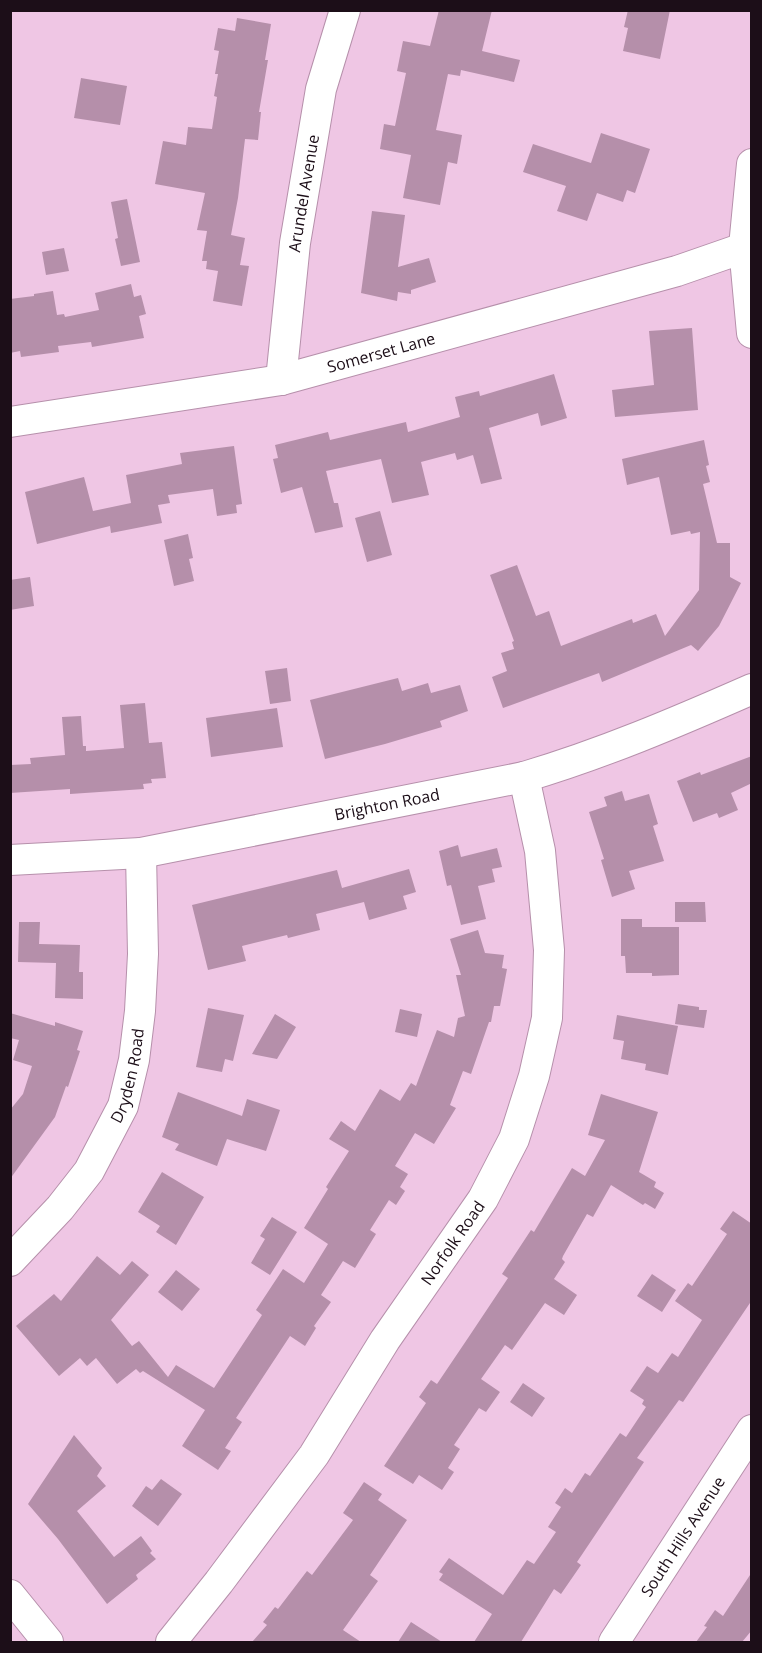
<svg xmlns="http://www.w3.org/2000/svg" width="762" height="1653" viewBox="0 0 762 1653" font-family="'Open Sans',sans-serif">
<rect width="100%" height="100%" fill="#efc6e4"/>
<path fill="#b58faa" d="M439 10H492L482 51 520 60 514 82 461 70 460 76 448 74 436 130 462 135 457 164 448 162 440 205 403 198 411 155 380 149 384 124 395 126 406 73 397 71 403 41 430 46Z
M628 10H670L660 59 623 51 628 28 624 27Z
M237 18 271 24 265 60H268L259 112H261L258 140 245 139 238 198 231 235 245 238 240 265 249 266 242 306 213 301 218 271 206 269 207 261H202L207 231 197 230 205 193 155 184 163 141 186 145 188 127 212 129 217 97 214 96 218 74H215L219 51 214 50 218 28 235 31Z
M81 78 127 86 120 125 74 118Z
M601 133 650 149 635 193 627 190 623 202 597 193 587 221 557 211 566 186 523 172 533 144 591 163Z
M127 199 140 262 121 266 115 239 118 238 111 202Z
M372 211 405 215 398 267 429 258 436 282 411 290V294L398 292 397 301 361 293Z
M64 248 69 271 46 275 42 252Z
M131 284 134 297 141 295 146 314 139 316 144 338 92 347 91 342 58 346 59 352 21 357 20 351 10 353V299L34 296V294L53 291 57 315 64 314 65 317 99 310 95 293Z
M692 328 698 410 615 417 612 390 654 385 649 331Z
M554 374 567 418 541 426 538 413 489 428 502 479 481 484 473 455 457 460 455 453 421 462 429 495 392 503 381 459 326 471 334 503H338L343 527 315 533 302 487 281 493 273 459 278 458 275 445 328 432 330 440 406 422 408 432 460 417 455 397 479 391 480 396Z
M704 440 709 465 706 466 710 482 703 484 717 543H730V577L741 583 719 626 698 651 691 645 602 682 599 673 503 708 492 677 507 671 501 653 514 649 512 642 514 641 490 575 517 565 536 616 549 611 561 646 632 619 633 623 656 614 665 636 699 590 700 532 691 534 690 531 671 535 659 477 627 485 622 459Z
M234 446 242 504 236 505 237 513 217 516 213 489 168 495 170 503 158 505 162 523 111 533 110 526 37 544 25 492 84 477 93 511 131 503 126 475 182 464 180 453Z
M380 511 392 555 367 562 355 518Z
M188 534 193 558 189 559 194 581 174 586 164 540Z
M30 577 34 606 10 610V580Z
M287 668 291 701 270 704 265 671Z
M398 678 402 691 428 683 431 693 460 685 468 711 440 721 442 727 385 744 325 759 310 700Z
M145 703 149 743 162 742 166 778 151 779 152 783 143 784 144 789 70 794V789L10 793V765L31 764 30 758 65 755 62 717 81 716 83 746H86V751L124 748 120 705Z
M277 708 283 747 211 757 206 718Z
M752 756V783L731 793 738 810 719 818 717 813 693 822 677 781 700 772 701 775Z
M622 791 625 801 649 794 658 824 653 826 664 861 629 871 635 889 612 897 601 860 604 859 589 812 607 806 604 797Z
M458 845 461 857 497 848 502 867 492 869 495 882 478 886 486 919 461 925 451 885 447 886 439 851Z
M409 869 416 892 403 896 407 909 369 920 364 902 316 914 320 930 288 938 287 935 242 946 246 961 208 970 192 905 337 870 342 888Z
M675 902H705L706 922H675Z
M621 919H642V927H679V975L652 976V973H626L625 956H621Z
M19 922H40L39 944 80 945 79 972H83V999L55 998 56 963 18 962Z
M478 930 485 953 504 955 502 968 507 969 500 1006H494L491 1022H489L471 1074 463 1071 450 1105 456 1108 434 1144 415 1133 395 1166 408 1174 400 1187 405 1191 396 1205 389 1200 370 1230 376 1234 355 1268 343 1261 321 1295 331 1302 314 1326 316 1328 305 1346 290 1336 236 1418 242 1422 225 1448 231 1451 218 1470 182 1446 205 1410 143 1371 140 1373 136 1369 117 1384 96 1358 87 1366 80 1358 59 1376 16 1326 54 1294 61 1301 97 1256 120 1275 132 1261 149 1275 111 1320 132 1346 139 1341 168 1377 176 1365 214 1388 262 1315 256 1310 283 1269 304 1283 328 1244 304 1228 328 1189 326 1187 349 1151 329 1139 341 1121 355 1131 380 1089 400 1101 411 1083 416 1086 437 1030 454 1037 458 1018 465 1016 456 975H461L450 939Z
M678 1004 699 1007V1010H707L704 1028 675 1024Z
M208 1008 244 1015 233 1061 225 1059 222 1072 196 1067Z
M400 1009 422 1014 417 1037 395 1032Z
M10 1013 55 1026V1022L83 1031 77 1050 80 1051 68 1087 66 1086 55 1117 10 1179V1110L23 1094 32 1066 13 1060 19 1040 10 1038Z
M275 1014 296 1027 277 1059 252 1054Z
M617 1015 678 1026 668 1075 645 1070 646 1064 621 1059 624 1041 613 1039Z
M178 1092 242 1116 247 1099 280 1110 266 1151 227 1139 217 1166 175 1150 179 1144 162 1137Z
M601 1094 658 1112 639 1172 656 1182 654 1187 664 1193 655 1209 645 1203 643 1205 611 1185 593 1217 587 1214 563 1256 562 1259 565 1262 554 1279 577 1295 564 1315 545 1303 512 1350 505 1345 481 1379 500 1392 486 1412 479 1408 454 1445 460 1449 448 1468 454 1472 442 1490 419 1475 413 1484 384 1466 426 1403 419 1397 431 1380 437 1384 468 1338 508 1278 502 1274 531 1230 534 1232 572 1168 585 1176 605 1140 588 1135Z
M162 1172 204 1197 176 1245 156 1232 160 1226 138 1212Z
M733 1211 752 1224V1300L683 1402 679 1400 637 1458 644 1462 577 1562 581 1565 561 1594 554 1589 521 1642H474L492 1614 439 1580 443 1574 439 1572 449 1558 503 1595 527 1560 534 1564 556 1532 548 1527 561 1507 555 1503 565 1488 572 1493 585 1473 590 1476 620 1433 626 1437 646 1407 642 1404 644 1400 630 1391 647 1366 658 1373 672 1353 678 1357 702 1320 675 1301 688 1283 692 1286 727 1234 720 1229Z
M272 1217 297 1232 270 1275 251 1263 265 1239 260 1236Z
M176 1270 200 1289 182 1311 158 1292Z
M652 1274 676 1290 662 1312 637 1296Z
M523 1383 545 1398 532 1417 510 1402Z
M74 1435 102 1468 97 1476 106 1486 77 1511 114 1557 141 1536 152 1551 150 1553 156 1559 136 1575 138 1579 107 1604 58 1539 28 1504Z
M161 1479 182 1494 158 1526 132 1506 146 1486 152 1490Z
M364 1482 382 1494 378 1500 407 1520 370 1575 378 1581 343 1630 361 1642H252L267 1625 263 1622 275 1607 278 1609 307 1571 312 1575 353 1520 343 1513Z
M752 1572V1630L742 1642H696L707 1627 704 1626 715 1610 723 1616Z
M411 1622 442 1642H398Z"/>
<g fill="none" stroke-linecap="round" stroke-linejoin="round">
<defs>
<g id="minor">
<path d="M752 164 744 247 752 333"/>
<path id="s1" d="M281 380 295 243 321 89 345 10"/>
<path id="s2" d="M10 422 281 380 677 271 752 245"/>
<path id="s3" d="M10 860 141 853 524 777C602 754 677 722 752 689"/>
<path id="s4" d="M10 1261 60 1208 89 1171 123 1106 134 1060 140 1011 143 954 141 853"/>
<path d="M10 1595 48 1642"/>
<path id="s5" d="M171 1642 219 1582 314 1455 385 1340 483 1199 514 1139 534 1076 547 1018 549 950 540 851 524 777"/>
<path id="s6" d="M614 1642 752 1430"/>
</g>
</defs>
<use href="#minor" stroke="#b690ab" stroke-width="32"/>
<use href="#minor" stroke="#fff" stroke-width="30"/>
</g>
<g text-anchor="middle" stroke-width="5" stroke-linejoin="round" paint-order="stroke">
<g font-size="16" fill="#1c0e18" stroke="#efc6e4">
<text dy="6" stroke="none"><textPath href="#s1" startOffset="188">Arundel Avenue</textPath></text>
<text dy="6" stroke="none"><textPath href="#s2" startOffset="378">Somerset Lane</textPath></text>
<text dy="6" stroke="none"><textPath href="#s3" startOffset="382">Brighton Road</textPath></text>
<text dy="6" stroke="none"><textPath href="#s4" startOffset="224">Dryden Road</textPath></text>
<text dy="6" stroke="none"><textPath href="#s5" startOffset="489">Norfolk Road</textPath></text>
<text dy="6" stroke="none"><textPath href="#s6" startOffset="126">South Hills Avenue</textPath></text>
</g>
</g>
<rect width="762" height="1653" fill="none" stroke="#1c0e18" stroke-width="24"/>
</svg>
